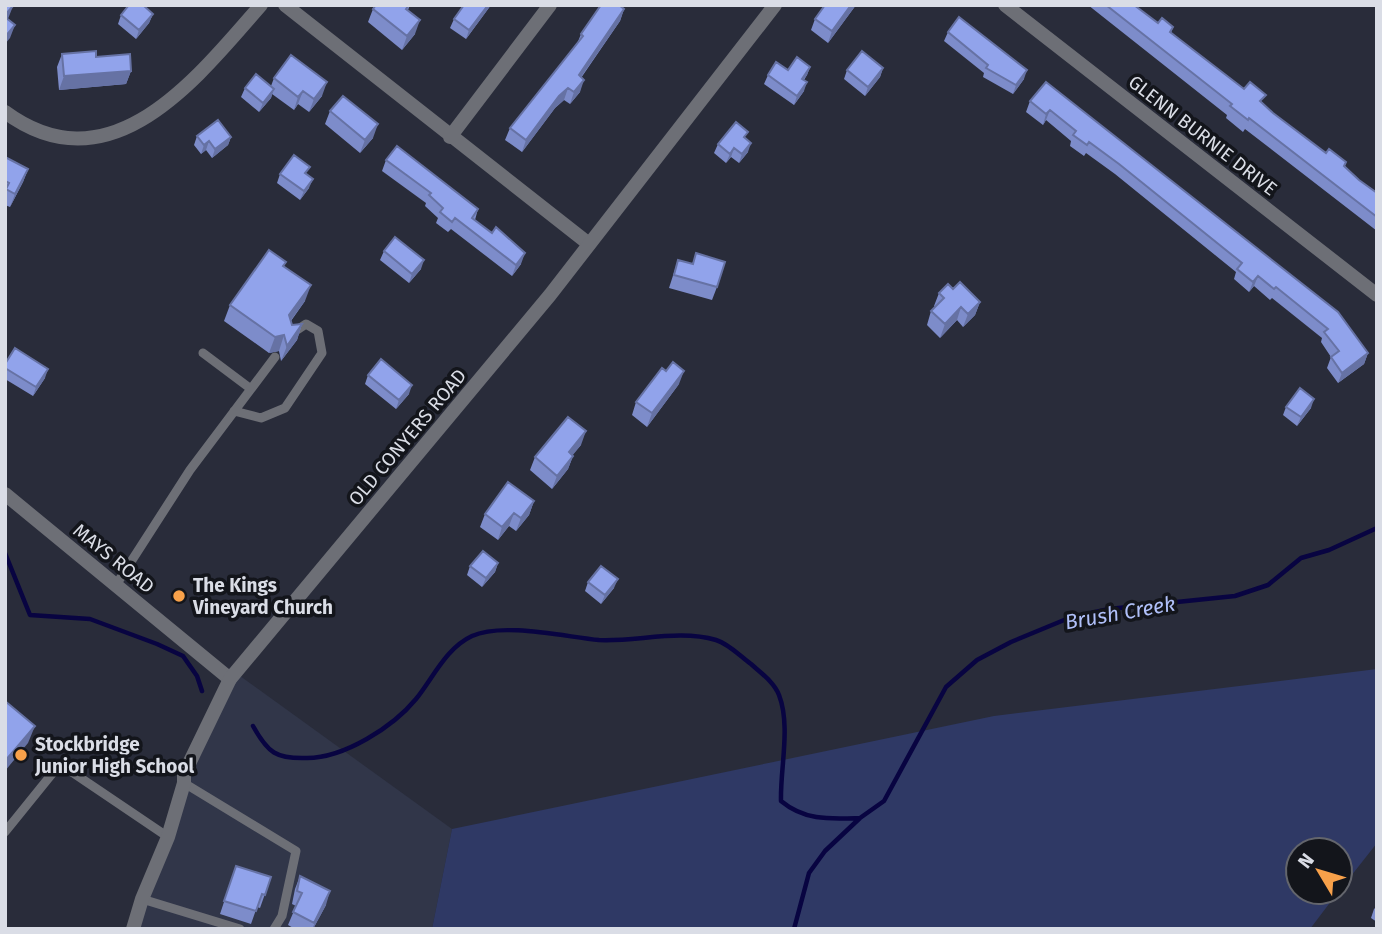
<svg xmlns="http://www.w3.org/2000/svg" width="1382" height="934" viewBox="0 0 1382 934" font-family="'Fira Sans',sans-serif">
<rect width="100%" height="100%" fill="#292c3a"/>
<path fill="#313649" d="M229 668 452 829 432 929H134L184 774Z"/>
<path fill="#2f3965" d="M1377 669V843L1340 890V850H1298V892H1338L1310 929H432L452 829 994 716Z"/>
<g fill="none" stroke-linecap="round" stroke-linejoin="round">
<path stroke="#080441" stroke-width="4.5" d="M5 553 30 615 90 619 157 644 183 656 197 676 202 691
M253 726C268 753 276 759 307 758 344 758 393 727 416 699 433 678 446 648 472 636 503 622 566 637 599 640 636 642 679 629 716 640 729 644 740 656 751 664 761 673 774 682 779 695 791 726 780 769 781 801 805 821 830 819 860 818
M794 929 809 873 825 851 860 818 884 801 946 687 977 660 1011 642 1069 618 1109 609 1235 596 1268 585 1301 558 1329 550 1377 528"/>
<path stroke="#6d6f76" stroke-width="9" d="M203 353 251 389
M234 411 261 418 285 408 322 353 318 331 306 324 291 334
M116 585 190 470 275 357
M184 783 296 851 282 916 274 929
M5 832 60 764 168 837
M142 899 240 929"/>
<path stroke="#6d6f76" stroke-width="14" d="M285 5 589 244
M1005 5 1377 295
M5 112C111 190 197 78 261 5
M450 137 550 5
M5 494 230 679"/>
<path stroke="#6d6f76" stroke-width="14" d="M133 929 142 899 168 837 184 783V774L230 679 550 295 775 5"/>
</g>
<path fill="#7d8cca" d="M376 5H410L408 10 415 34 402 50 368 22 373 9Z
M464 5H491L466 39 450 28 454 19Z
M856 5 828 43 811 30 815 19Z
M1088 5H1134L1158 23 1173 27 1171 33 1263 103 1273 113 1326 153 1346 162 1345 166 1359 180 1377 193V231L1245 129 1243 132 1226 118 1227 115Z
M624 9 620 21 581 78 580 92 570 104 564 100 555 108 522 152 505 140 510 128 577 44 581 34Z
M153 14 149 23 136 39 118 24 121 15Z
M948 32 1024 79 1013 94 983 77 984 73 944 41Z
M62 54 96 57 131 71 126 84 59 90 57 67Z
M810 67 807 75 804 80V91L794 105 764 84 768 75Z
M883 68 880 77 865 96 844 79 847 70Z
M274 78 322 96 309 112 298 104 294 110 272 94 271 98 259 112 241 97 245 88 271 86Z
M1046 82 1368 353 1364 364 1338 383 1327 368 1331 357 1321 342 1322 338 1272 298 1270 300 1254 286 1249 292 1234 279 1236 272 1115 174 1086 153 1084 156 1070 146 1071 141 1046 120 1043 125 1026 112 1030 101Z
M330 111 373 138 360 153 325 124Z
M197 136 231 137 228 145 212 158 206 150 201 154 194 145Z
M746 139 748 152 739 163 731 157 726 163 714 153 718 144Z
M5 157 28 169 23 182 10 207 5 205Z
M386 160 478 209 475 220 521 264 512 276 451 229 448 232 436 223 438 218 425 206 426 203 382 171Z
M280 174 307 175 309 188 300 200 277 183Z
M384 251 421 269 409 283 380 260Z
M678 260 717 287 712 300 669 288Z
M286 262 284 266 305 301 291 321 292 325 302 324 297 340 281 361 279 351 269 353 224 321 230 305Z
M953 289 980 302 975 315 963 327 957 320 940 338 927 325 931 311 935 307 934 306 939 293Z
M5 364 45 378 33 396 5 379Z
M368 375 409 394 396 409 365 384Z
M679 384 647 427 632 415 636 402Z
M1286 407 1311 408 1297 426 1283 415Z
M581 445 572 455 573 456 568 469 552 489 530 470 535 457Z
M534 501 529 515 516 531 509 526 498 540 480 527 485 514Z
M498 563 495 572 482 587 467 575 470 566Z
M588 582 614 588 601 604 585 591Z
M236 866 271 877 260 908 257 907 251 924 220 914Z
M300 876 326 905 313 929H295L288 925 296 906 292 904 295 889Z
M1377 906V922L1371 918 1374 909Z"/>
<path fill="#6672a4" d="M488 5H491L466 39 469 30Z
M851 5H856L828 43 832 31Z
M13 6 8 19 5 22V15Z
M624 9 620 21 574 87 579 75Z
M153 14 149 23 136 39 139 30Z
M420 20 415 34 402 50 407 36Z
M15 25 10 38 5 44V37Z
M810 67 807 75 798 87 802 79Z
M883 68 880 77 865 96 868 87Z
M1027 70 1024 79 1013 94 1016 85Z
M131 71 126 84 59 90 64 76Z
M584 80 580 92 570 104 574 92Z
M327 82 322 96 309 112 314 99Z
M807 82 804 91 794 105 797 96Z
M568 88 564 100 555 108 522 152 526 140 559 96Z
M274 89 271 98 259 112 263 103Z
M303 91 298 104 294 110 298 97Z
M1050 110 1046 120 1043 125 1046 114Z
M378 124 373 138 360 153 365 140Z
M231 137 228 145 212 158 215 149Z
M209 141 206 150 201 154 204 145Z
M751 143 748 152 739 163 742 154Z
M734 148 731 157 726 163 730 154Z
M28 169 23 182 10 207 15 194Z
M313 179 309 188 300 200 304 191Z
M525 253 521 264 512 276 516 265Z
M424 260 421 269 409 283 412 274Z
M1258 276 1254 286 1249 292 1253 282Z
M311 285 305 301 283 331 289 315Z
M980 302 975 315 963 327 968 314Z
M961 307 957 320 940 338 945 324Z
M302 324 297 340 281 361 287 346Z
M284 335 279 351 269 353 275 337Z
M1368 353 1364 364 1338 383 1342 373Z
M48 369 45 378 33 396 36 387Z
M684 371 679 384 647 427 652 413Z
M412 385 409 394 396 409 399 400Z
M1314 399 1311 408 1297 426 1301 417Z
M586 431 581 445 564 466 569 452Z
M573 456 568 469 552 489 557 476Z
M534 501 529 515 516 531 521 518Z
M514 513 509 526 498 540 502 527Z
M498 563 495 572 482 587 486 578Z
M618 579 614 588 601 604 605 595Z
M35 726 28 743 5 771V761Z
M330 891 326 905 313 929H312Z"/>
<path fill="#91a3eb" stroke="#6672a4" stroke-width="2" d="M5 5 13 6 5 15Z
M129 5H143L153 14 139 30 121 15Z
M376 5H409L406 9 420 20 407 36 373 9Z
M464 5H488L469 30 454 19Z
M601 5H619L624 9 579 75 584 80 574 92 568 88 559 96 526 140 510 128 583 36 581 34Z
M825 5H851L832 31 815 19Z
M1106 5H1134L1158 23 1162 18 1173 27 1170 32 1244 89 1250 82 1266 95 1260 101 1273 113 1326 153 1329 149 1346 162 1344 166 1359 180 1377 193V217L1249 118 1248 120 1230 106 1232 104Z
M5 17 15 25 5 37Z
M959 17 1027 70 1016 85 986 68 988 65 948 32Z
M96 51V57L130 54 131 71 64 76 62 54Z
M862 51 883 68 868 87 847 70Z
M291 55 327 82 314 99 303 91 298 97 274 78Z
M797 57 810 67 802 79 807 82 797 96 768 75 776 62 788 70Z
M256 74 274 89 263 103 245 88Z
M1046 82 1338 312 1368 353 1342 373 1331 357 1339 351 1324 332 1328 329 1276 287 1274 289 1258 276 1253 282 1237 269 1242 263 1119 164 1089 142 1087 145 1073 135 1076 131 1050 110 1046 114 1030 101Z
M343 96 378 124 365 140 330 111Z
M218 120 231 137 215 149 209 141 204 145 197 136Z
M736 122 748 132 744 137 751 143 742 154 734 148 730 154 718 144Z
M397 146 478 209 472 218 492 233 496 227 525 253 516 265 455 218 452 222 440 212 443 208 429 195 431 193 386 160Z
M294 155 310 167 305 173 313 179 304 191 280 174Z
M5 157 28 169 15 194 6 189 9 183 5 181Z
M395 237 424 260 412 274 384 251Z
M269 250 286 262 283 266 311 285 289 315 292 325 302 324 287 346 284 335 275 337 230 305Z
M696 253 725 262 717 287 674 275 678 260 693 264Z
M960 282 980 302 968 314 961 307 945 324 931 311 944 298 939 293 948 284 953 289Z
M15 348 48 369 36 387 5 368V364Z
M381 359 412 385 399 400 368 375Z
M673 362 684 371 652 413 636 402 662 368 666 371Z
M1300 388 1314 399 1301 417 1286 407Z
M568 417 586 431 569 452 573 456 557 476 535 457Z
M508 482 534 501 521 518 514 513 502 527 485 514Z
M483 551 498 563 486 578 470 566Z
M601 566 618 579 605 595 588 582Z
M5 701 35 726 5 761Z
M236 866 271 877 265 895 262 894 256 911 224 901Z
M300 876 330 891 314 923 293 912 302 893 297 891Z"/>
<g fill="#f8a14a" stroke="#13151b" stroke-width="2.5">
<circle cx="179" cy="596" r="7"/>
<circle cx="21" cy="755" r="7"/>
</g>
<g text-anchor="middle" stroke-width="7" stroke-linejoin="round" paint-order="stroke">
<g font-size="19" fill="#dadde6" stroke="#13151b">
<text transform="translate(1203 135) rotate(38)" y="7">GLENN BURNIE DRIVE</text>
<text transform="translate(407 437) rotate(-50)" y="7">OLD CONYERS ROAD</text>
<text transform="translate(114 558) rotate(39)" y="7">MAYS ROAD</text>
</g>
<g font-size="19" font-weight="bold" fill="#dadde6" stroke="#13151b" text-anchor="start">
<text x="193" y="592">The Kings<tspan x="193" dy="22">Vineyard Church</tspan></text>
<text x="35" y="751">Stockbridge<tspan x="35" dy="22">Junior High School</tspan></text>
</g>
<g font-size="21" font-style="italic" fill="#b0c0f9" stroke="#13151b">
<text transform="translate(1120 613) rotate(-10)" y="7">Brush Creek</text>
</g>
</g>
<rect width="1382" height="934" fill="none" stroke="#dadde6" stroke-width="14"/>
<g transform="translate(1319 871) rotate(308)"><circle r="33" fill="#13151b" stroke="#63656c" stroke-width="2"/>
<path d="M0-5L12 26L0 18L-12 26Z" fill="#f8a14a"/>
<text y="-10" font-size="19" font-weight="bold" text-anchor="middle" fill="#dadde6">N</text>
</g>
</svg>
